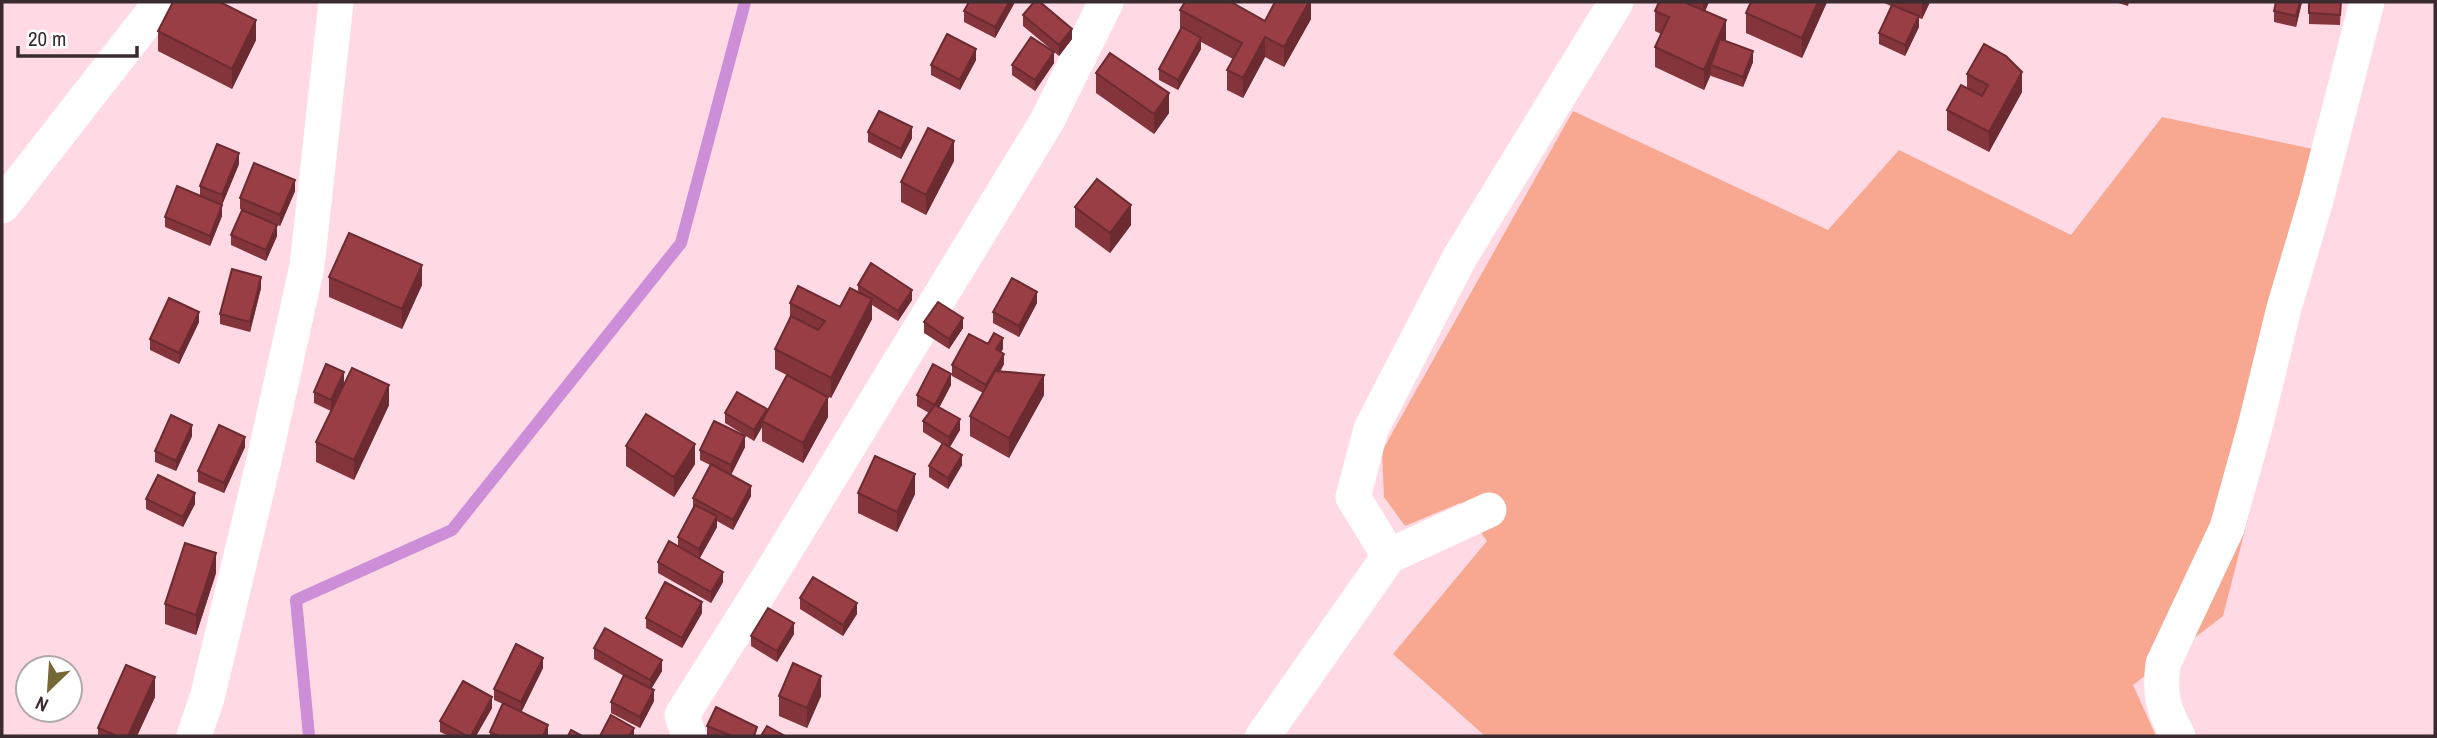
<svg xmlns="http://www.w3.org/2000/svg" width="2437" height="738" viewBox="0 0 2437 738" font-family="'Archivo Narrow',sans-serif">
<rect width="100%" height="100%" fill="#ffd9e4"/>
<path fill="#f8a890" d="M1573 111 1828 230 1899 150 2071 235 2162 117 2341 155 2223 616 2133 685 2156 736H1485L1393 654 1487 541 1460 503 1405 526 1384 497 1382 451Z"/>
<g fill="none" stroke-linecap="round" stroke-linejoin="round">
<path stroke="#cc8fd7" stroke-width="12" d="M309 736 296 600 452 530 681 243 745 2"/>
<path stroke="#fff" stroke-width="35" d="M2 206 161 2
M1489 510 1389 556 1353 497 1371 429 1460 257 1616 2
M194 736 207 698 264 460 307 266 336 2
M689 736 682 715 767 580 1047 121 1106 2
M1263 736 1389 556
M2178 736C2163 710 2159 694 2163 664L2227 528 2256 423 2284 308 2316 200 2367 2"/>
</g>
<path fill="#84353b" d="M969 2H1015L995 38 964 22V11Z
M1311 2V19L1284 67 1265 57 1243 98 1227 90V70L1233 59 1201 42V49L1178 90 1159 80V69L1180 30V10L1265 21Z
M1659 2H1709L1705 11 1726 41 1753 62 1743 87 1711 76V74L1704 90 1655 67V47L1661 34 1655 31V11Z
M1827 2 1802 58 1746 33V13Z
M1882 2H1930L1922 19 1919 18V27L1905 56 1879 44V33L1891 6Z
M2115 2H2129L2128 6Z
M2302 2 2296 27 2274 22V11Z
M2309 2H2341L2340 25 2309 24Z
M1023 15 1072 39 1059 56 1023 26Z
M158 31 256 40 232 89 158 51Z
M976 60 960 90 931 75V65Z
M1054 63 1035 91 1012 75V65Z
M1096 73 1169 113 1154 134 1096 93Z
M1967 74 2022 92 1989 152 1947 130V110L1967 88Z
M868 132 912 138 901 159 868 142Z
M954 161 926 215 901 202V182Z
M239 164 222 205V216L210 246 165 227V217L200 196V186Z
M295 191 280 226 240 209V198Z
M1075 207 1131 225 1110 253 1075 227Z
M231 235 277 236 266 261 231 245Z
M329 277 422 285 402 329 329 297Z
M858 285 912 300 898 321 872 305V319L831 398 775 369V349L790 319V303L840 307 858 292Z
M261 288 250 332 220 324V314Z
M1037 303 1019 337 993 323V312Z
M199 322 179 364 150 350V339Z
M924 322 963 328 949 349 924 333Z
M988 344 1003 349 1001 352 1004 364 1000 372 1044 395 1009 458 970 436V416L983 393 952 376V365Z
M344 383 389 405 354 480 316 462V442L331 411 314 403V392Z
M951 385 939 407 960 430 950 447 962 465 948 489 929 477V466L942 444 923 432V421L929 413 917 406V395Z
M725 413H767L828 417 803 463 762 441V427L754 441 725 423Z
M192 436 176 471 155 462V451Z
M626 446 695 464 674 497 626 466Z
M245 447 224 493 198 482V471Z
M745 447 731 475 751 496 733 530 717 521V527L700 558 723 582 711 603 658 573V562L678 546V537L693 508V498L710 465 700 460V450Z
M858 493 915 494 897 532 858 513Z
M146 499 195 504 183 527 146 509Z
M216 573 196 635 165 624V604Z
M800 598 857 614 843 636 800 609Z
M702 613 682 648 646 628V618Z
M794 634 777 662 751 646V636Z
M594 648 662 671 651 689 654 701 640 728 611 713V702L624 676 594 659Z
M543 668 521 712 548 736H490V732L503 704 494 700V689Z
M779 696H821L807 728 779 716Z
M155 697 137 736H98V728Z
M492 708 476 736H449L440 732V721Z
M707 726 757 736H707Z"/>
<path fill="#6b2b30" d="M1009 2H1015L995 38V27Z
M1309 2H1311V19L1284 67V47Z
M1703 2H1709L1703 16Z
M1818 2H1827L1802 58V38Z
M1922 2H1930L1922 19Z
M2300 2H2302L2296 27V16Z
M1919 16V27L1905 56V45Z
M256 20V40L232 89V69Z
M1726 20V40L1711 65V74L1704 90V70Z
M1072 29V39L1059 56V45Z
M1265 37V57L1243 98V78Z
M1201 38V49L1178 90V80Z
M976 49V60L960 90V80Z
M1753 51V62L1743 87V77Z
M1054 52V63L1035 91V80Z
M2022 72V92L1989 152V132Z
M1169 93V113L1154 134V114Z
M912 127V138L901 159V149Z
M954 141V161L926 215V195Z
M239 153V164L222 205V195Z
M295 180V191L280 226V215Z
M222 205V216L210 246V236Z
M1131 205V225L1110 253V233Z
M277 225V236L266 261V250Z
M422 265V285L402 329V309Z
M261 277V288L250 332V322Z
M912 290V300L898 321V311Z
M1037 292V303L1019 337V326Z
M872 299V319L831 398V378Z
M199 312V322L179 364V353Z
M963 318V328L949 349V339Z
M1003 338V349L996 360V349Z
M1004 354V364L986 395V385Z
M344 372V383L331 411V400Z
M951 374V385L935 416V405Z
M1044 375V395L1009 458V438Z
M389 385V405L354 480V460Z
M828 397V417L803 463V443Z
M767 409V420L762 421V427L754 441V430Z
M960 419V430L949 448V437Z
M192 425V436L176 471V461Z
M745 436V447L731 475V465Z
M245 437V447L224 493V483Z
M695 444V464L674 497V477Z
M962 455V465L948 489V478Z
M915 474V494L897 532V512Z
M751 486V496L733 530V520Z
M195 493V504L183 527V517Z
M717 516V527L699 559V549Z
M216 553V573L196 635V615Z
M723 572V582L711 603V592Z
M702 602V613L682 648V638Z
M857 603V614L843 636V625Z
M794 623V634L777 662V651Z
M543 658V668L521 713V702Z
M662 660V671L650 691V680Z
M821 676V696L807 728V708Z
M155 677V697L137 736H128Z
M654 690V701L640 728V717Z
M492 697V708L476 736H471Z
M548 725V736H543Z
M634 728V736H629Z"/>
<path fill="#993e45" stroke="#6b2b30" stroke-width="2" d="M173 2H220L256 20 232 69 158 31Z
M969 2H1009L995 27 964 11Z
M1034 2H1040L1072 29 1059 45 1023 15Z
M1185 2H1231L1265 21 1275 2H1309L1284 47 1265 37 1243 78 1227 70 1242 43 1180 10Z
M1659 2H1684L1726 20 1704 70 1655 47 1669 17 1655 11Z
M1751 2H1818L1802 38 1746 13Z
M2276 2H2300L2296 16 2274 11Z
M2309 2H2341L2340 15 2309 13Z
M1892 5 1919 16 1905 45 1879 33Z
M1182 27 1201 38 1178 80 1159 69Z
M947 34 976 49 960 80 931 65Z
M1031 37 1054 52 1035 80 1012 65Z
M1720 39 1753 51 1743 77 1711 65Z
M1984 44 2006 56 2022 72 1989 132 1947 110 1961 85 1982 96 1988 85 1967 74Z
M1110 53 1169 93 1154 114 1096 73Z
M879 111 912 127 901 149 868 132Z
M928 128 954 141 926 195 901 182Z
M217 144 239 153 222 195 200 186Z
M254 163 295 180 280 215 240 198Z
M1097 179 1131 205 1110 233 1075 207Z
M177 186 222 205 210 236 165 217Z
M242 210 277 225 266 250 231 235Z
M349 233 422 265 402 309 329 277Z
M871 263 912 290 898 311 858 285Z
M232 269 261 277 250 322 220 314Z
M1012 278 1037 292 1019 326 993 312Z
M798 286 840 307 850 288 872 299 831 378 775 349 791 316 818 330 825 321 790 303Z
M169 298 199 312 179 353 150 339Z
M938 302 963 318 949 339 924 322Z
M994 333 1003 338 996 349 1004 354 986 385 952 365 969 334 988 344Z
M326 364 344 372 331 400 314 392Z
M933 364 951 374 935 405 917 395Z
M352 368 389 385 354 460 316 442Z
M995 371 1044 375 1009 438 970 416Z
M787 375 828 397 803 443 762 421Z
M737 392 767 409 754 430 725 413Z
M935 405 960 419 949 437 923 421Z
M646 414 695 444 674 477 626 446Z
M171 415 192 425 176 461 155 451Z
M714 421 745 436 731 465 700 450Z
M219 425 245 437 224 483 198 471Z
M943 443 962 455 948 478 929 466Z
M875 456 915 474 897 512 858 493Z
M711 464 751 486 733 520 693 498Z
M158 475 195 493 183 517 146 499Z
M695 505 717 516 699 549 678 537Z
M669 541 723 572 711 592 658 562Z
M185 543 216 553 196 615 165 604Z
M813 577 857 603 843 625 800 598Z
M665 582 702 602 682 638 646 618Z
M768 608 794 623 777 651 751 636Z
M605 628 662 660 650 680 594 648Z
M516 644 543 658 521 702 494 689Z
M793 663 821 676 807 708 779 696Z
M126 665 155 677 128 736H117L98 728Z
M624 675 654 690 640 717 611 702Z
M463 681 492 697 471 736H467L440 721Z
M503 703 548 725 543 736H499L490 732Z
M716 707 757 727 754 736H732L707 726Z
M611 715 634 728 629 736H600Z
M767 726 785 736H761Z
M571 730 582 736H568Z"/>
<rect width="2437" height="738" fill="none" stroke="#3a2b30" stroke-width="7"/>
<g transform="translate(49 689) rotate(205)"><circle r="33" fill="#ffffff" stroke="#b0aaac" stroke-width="2"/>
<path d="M0-5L12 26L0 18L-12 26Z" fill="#756835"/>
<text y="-10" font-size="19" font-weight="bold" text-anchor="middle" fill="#3a2b30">N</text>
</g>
<path d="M18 46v10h119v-10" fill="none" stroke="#3a2b30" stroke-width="3.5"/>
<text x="28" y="46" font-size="21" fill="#3a2b30" stroke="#ffffff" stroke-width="5" paint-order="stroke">20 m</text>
</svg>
